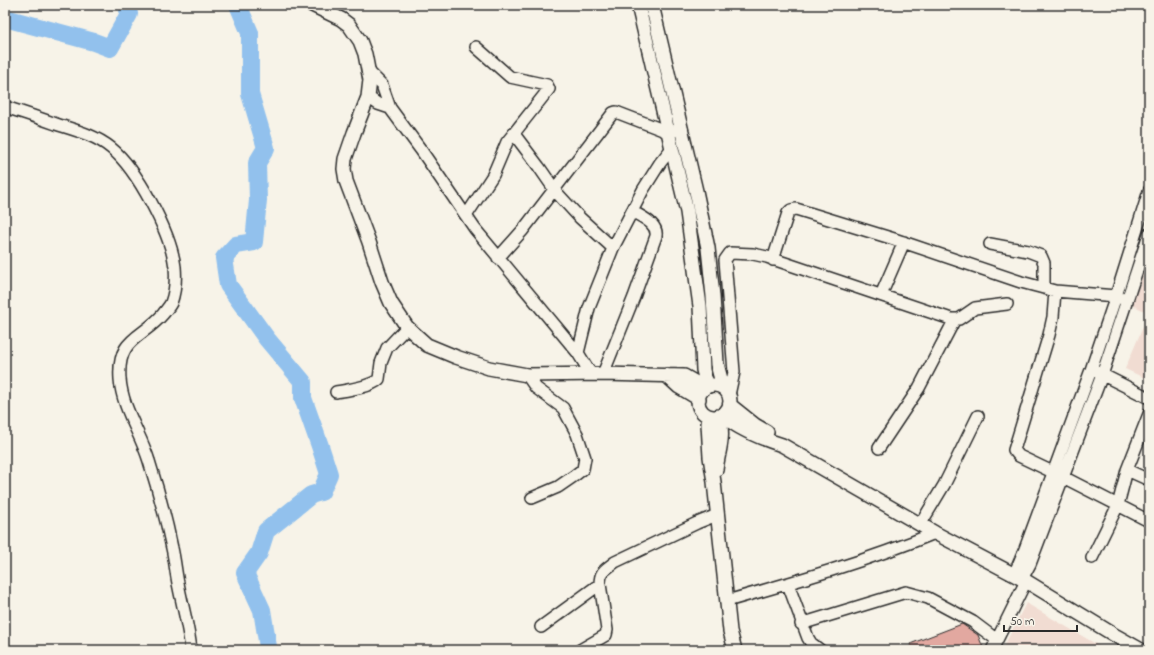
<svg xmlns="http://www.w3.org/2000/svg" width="1154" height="655" viewBox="0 0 1154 655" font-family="'Indie Flower',sans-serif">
<rect width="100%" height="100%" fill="#f7f3e8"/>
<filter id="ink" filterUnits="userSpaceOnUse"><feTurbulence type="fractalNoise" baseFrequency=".025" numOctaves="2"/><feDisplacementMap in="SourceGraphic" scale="8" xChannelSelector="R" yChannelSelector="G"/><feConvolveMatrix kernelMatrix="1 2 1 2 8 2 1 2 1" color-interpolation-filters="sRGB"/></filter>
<g filter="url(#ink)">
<path fill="#f1dcd2" d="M1149 258V380L1125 369 1149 313 1132 305Z
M1026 603 1106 650H1002Z"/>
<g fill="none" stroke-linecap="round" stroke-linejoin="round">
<path stroke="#92c1ed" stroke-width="18" d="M238 5 250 33V94L266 148 257 163 258 200 254 242 236 245 224 258 228 285 267 339 303 382V398L320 446 329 474 321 492 311 495 266 531 259 553 245 573 262 610 268 647 269 650
M5 18 94 42 110 48 129 14 127 5"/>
</g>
<path fill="#e2a8a0" stroke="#2b2b2b" d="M962 624 978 635 984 650H912L910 644Z"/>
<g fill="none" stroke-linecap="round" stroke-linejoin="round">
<defs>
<path id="minor" d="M369 72 382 85 390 108 421 150 475 229 578 353 591 374
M368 97 378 104 390 108
M5 107C22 112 39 118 56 124 75 130 95 135 111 148 137 169 171 233 175 267 176 278 175 292 171 303 169 307 166 310 163 314 142 339 117 337 120 379 122 408 141 434 149 461 158 489 166 519 172 548 175 561 176 575 179 588 183 608 189 629 191 650
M514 134 539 167 557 193 580 218 613 248
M466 216 493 175 507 142 549 89 547 85 510 77 476 47
M990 244 1028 251 1041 256 1044 263V288
M498 258 523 230 613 113 616 112 668 132 682 129
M773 260 788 213 791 210 796 209 894 239 1021 282 1055 291 1116 296 1127 301
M1055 291 1053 317 1049 335 1014 450 1019 456 1063 477 1149 521
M881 295 904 242
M578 353 589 308 613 248 643 190 660 163 672 148
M1097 372 1149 398
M603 374 634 297 656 236C658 223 641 217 632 211
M527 375 536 388 563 408 577 434 585 458 583 469 574 476 558 487 532 498
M336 392C348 390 371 387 379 379L381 363 387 348 407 327
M729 395 734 372 725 260 730 253 753 254 767 257 951 319H959L975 308 1007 304
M879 448 919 388 955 319
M1127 470 1149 480
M920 525 944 485 978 416
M1092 558 1118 505 1127 470 1149 414
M1014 575 1025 549 1091 370 1116 296 1149 191
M1022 579 1030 564 1102 375 1149 234
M788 584 808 638 811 643 820 650
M727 601C797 581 867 561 935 533
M801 624 906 592 928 598 973 622 997 640
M541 627 600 584
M580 650 606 635 607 630 600 584C600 571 605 570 615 562L697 523 717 515
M992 650 1026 581"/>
<path id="major" d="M312 5 341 19 349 25 360 41 365 54 370 80 368 97 354 133 345 159 344 169 346 181 369 242 382 282 391 303 407 327 427 345 456 357 489 368 527 375 603 374 684 376 705 388
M638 5 687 212 700 306 703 370 705 378 709 386
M652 5 696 191 708 248 713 296 717 364 723 387
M666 375 679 387 699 399
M698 401a16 16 0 1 1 32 0a16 16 0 1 1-32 0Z
M730 405 755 425 767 432
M723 414C732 427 766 440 782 445L935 533 1026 581 1116 636 1141 650
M709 416 708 424 710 457 714 482 730 631 735 650
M716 470C718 452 726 434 718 416"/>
</defs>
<use href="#minor" stroke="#2b2b2b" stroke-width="14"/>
<use href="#major" stroke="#2b2b2b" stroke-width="16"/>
<use href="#minor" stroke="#f7f3e8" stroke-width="11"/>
<use href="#major" stroke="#f7f3e8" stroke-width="13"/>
</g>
</g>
<rect width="1154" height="655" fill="none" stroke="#f7f3e8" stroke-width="20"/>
<rect x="10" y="10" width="1134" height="635" fill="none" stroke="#2b2b2b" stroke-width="1.5" filter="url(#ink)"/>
<path d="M1004 625v6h73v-6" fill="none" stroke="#2b2b2b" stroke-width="2"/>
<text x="1010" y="625" font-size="12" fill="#2b2b2b" stroke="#f7f3e8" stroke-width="3" paint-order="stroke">50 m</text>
</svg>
